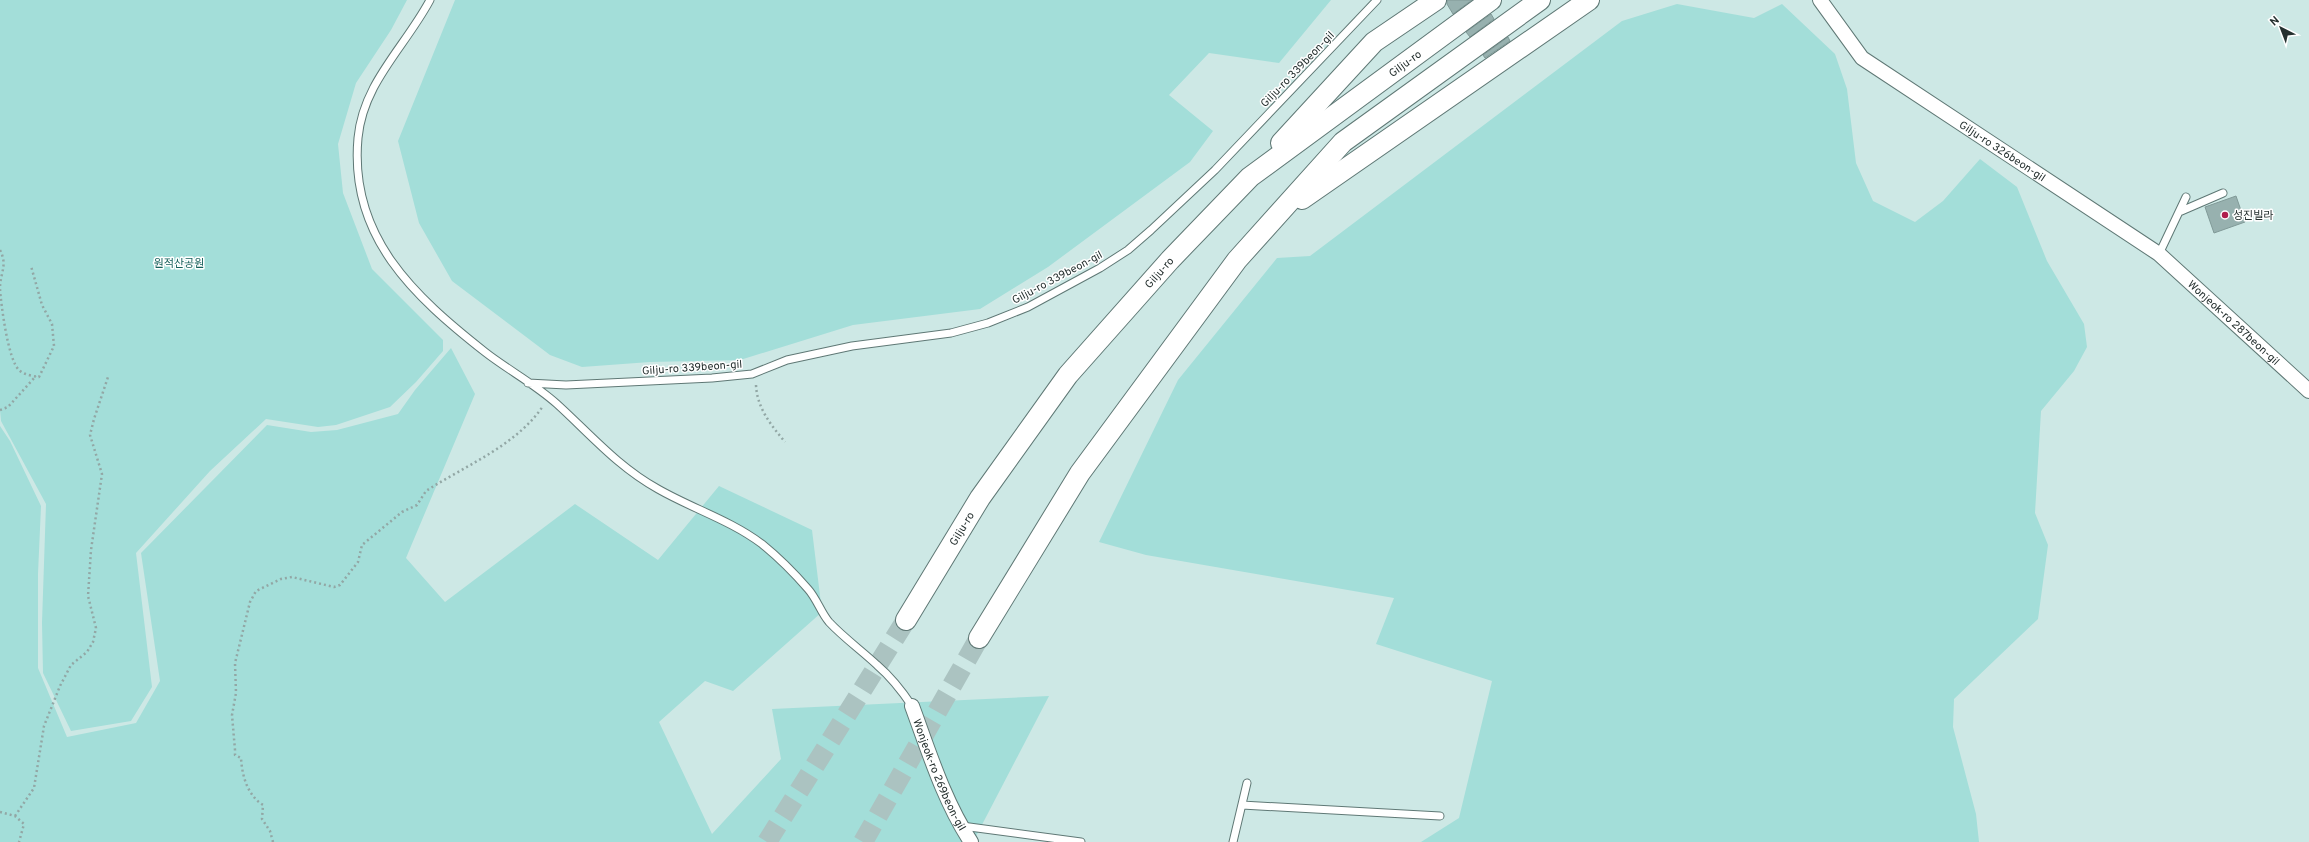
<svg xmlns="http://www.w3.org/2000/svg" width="2309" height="842" viewBox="0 0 2309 842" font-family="Overpass,'Noto Sans KR',sans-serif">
<rect width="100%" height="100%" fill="#cde8e5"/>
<path fill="#a3ded9" d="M0 0H407L391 30 356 83 338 144 343 193 372 269 443 340V351L416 382 390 407 336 425 318 427 266 419 210 471 136 553 152 687 131 721 71 731 43 673 42 623 46 504 1 421 0 410Z
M455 0H1331L1279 63 1209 53 1169 95 1213 131 1190 162 1048 267 980 309 853 325 740 360 650 362 582 367 550 355 452 281 419 223 398 141Z
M1677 4 1754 18 1782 4 1835 54 1847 89 1856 163 1873 201 1915 222 1943 201 1980 159 2017 187 2047 261 2084 324 2087 347 2074 371 2041 411 2035 513 2048 545 2038 619 1954 699 1953 727 1976 814 1979 842H1421L1459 818 1492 681 1376 644 1394 598 1146 555 1099 542 1178 380 1277 258 1310 256 1622 21Z
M451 348 475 394 406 558 445 602 575 504 658 560 719 486 812 530 822 612 733 691 705 681 659 722 712 834 781 759 772 709 1049 696 973 842H0V426L10 441 41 506 38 574V668L67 737 136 723 160 681 141 553 267 425 311 432 337 430 398 414 415 390Z"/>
<path fill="#97b1af" stroke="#819a98" d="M1447 0H1472L1453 14 1447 4Z
M1491 14 1494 19 1470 37 1466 32Z
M1508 37 1510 41 1485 58 1483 55Z
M2236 196 2245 222 2214 233 2205 207Z"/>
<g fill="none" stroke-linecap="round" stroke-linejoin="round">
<path stroke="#abc3c1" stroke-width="20" stroke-dasharray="20 10" stroke-linecap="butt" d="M767 842 906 620
M863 842 979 638"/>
<defs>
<path id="lane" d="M430 0C405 47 363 83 358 138 349 237 414 296 485 352 508 370 535 384 557 404 590 434 618 467 658 489 693 509 730 520 762 544 778 557 795 574 808 589 817 599 821 613 829 622 844 638 861 650 877 665 891 677 902 691 912 706
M2179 212 2223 193
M2159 254 2186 197
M528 383 566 385 712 378 752 374 787 360 852 346 951 333 988 323 1028 307 1100 268 1128 250 1151 230 1215 170 1377 0
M1242 805 1440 816
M962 826 1081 842
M1233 842 1247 783"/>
<g id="street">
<path id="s1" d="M1820 0 1862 58 2159 254 2309 391"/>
<path id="s2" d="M912 706C929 752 944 801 971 842"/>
</g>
<g id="secondary">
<path d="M1281 143 1374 42 1436 0"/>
<path d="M1302 199 1589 0"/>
<path id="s3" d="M906 620 980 498 1068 375 1170 260 1250 177 1491 0"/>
<path d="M979 638 1080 473 1237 260 1343 142 1540 0"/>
</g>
</defs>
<use href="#lane" stroke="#5f7875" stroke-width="9"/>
<use href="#street" stroke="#5f7875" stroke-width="16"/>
<use href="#secondary" stroke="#5f7875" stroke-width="22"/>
<path stroke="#92a7a5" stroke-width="2.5" stroke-dasharray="2 3" stroke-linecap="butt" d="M0 250C8 266 0 272 0 289 1 304 8 360 19 370 24 375 33 376 39 377L54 346 52 324 42 305 31 266
M756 385C757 408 771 425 785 442
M0 410 8 407 36 376
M0 812 15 816 24 824 19 842
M15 816 34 788 44 726 60 686 71 665 87 652 93 642 96 628 88 596 91 550 102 474 90 435 94 419 108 377
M273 842 270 831 262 819 263 805C247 795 242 775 241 758L235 755V750L232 715 236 693 235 663 250 602 256 591 281 579 292 577 334 587 340 585 358 562 362 545 402 512 417 505 426 491C466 465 516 446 543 406"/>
<use href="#lane" stroke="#fff" stroke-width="7"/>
<use href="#street" stroke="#fff" stroke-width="14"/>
<use href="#secondary" stroke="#fff" stroke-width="20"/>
</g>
<circle fill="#b01e4d" stroke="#fff" stroke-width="1.5" cx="2225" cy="215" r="4"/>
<g text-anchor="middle" stroke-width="3" stroke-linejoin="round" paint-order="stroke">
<g font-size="11" fill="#25302f" stroke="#fff">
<text dy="4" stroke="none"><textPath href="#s3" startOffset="755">Gilju-ro</textPath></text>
<text transform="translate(1297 69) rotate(-46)" y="4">Gilju-ro 339beon-gil</text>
<text dy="4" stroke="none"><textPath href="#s1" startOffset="240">Gilju-ro 326beon-gil</textPath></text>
<text dy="4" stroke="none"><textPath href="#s3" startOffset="431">Gilju-ro</textPath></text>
<text transform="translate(1057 277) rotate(-28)" y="4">Gilju-ro 339beon-gil</text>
<text dy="4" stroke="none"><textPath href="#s1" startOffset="529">Wonjeok-ro 287beon-gil</textPath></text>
<text transform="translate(692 367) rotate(-4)" y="4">Gilju-ro 339beon-gil</text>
<text dy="4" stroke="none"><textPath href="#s3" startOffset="107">Gilju-ro</textPath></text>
<text dy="4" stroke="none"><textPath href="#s2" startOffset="74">Wonjeok-ro 269beon-gil</textPath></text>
</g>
<g font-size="11" fill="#25302f" stroke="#fff" text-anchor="start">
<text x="2233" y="219">성진빌라</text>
</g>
<g font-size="11" fill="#15605b" stroke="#fff">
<text x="179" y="267">원적산공원</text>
</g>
</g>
<g transform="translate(2281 28) rotate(318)" stroke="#ffffff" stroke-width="3" paint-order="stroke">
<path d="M0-3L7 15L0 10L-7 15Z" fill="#25302f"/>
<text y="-6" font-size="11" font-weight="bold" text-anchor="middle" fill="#25302f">N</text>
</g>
</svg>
